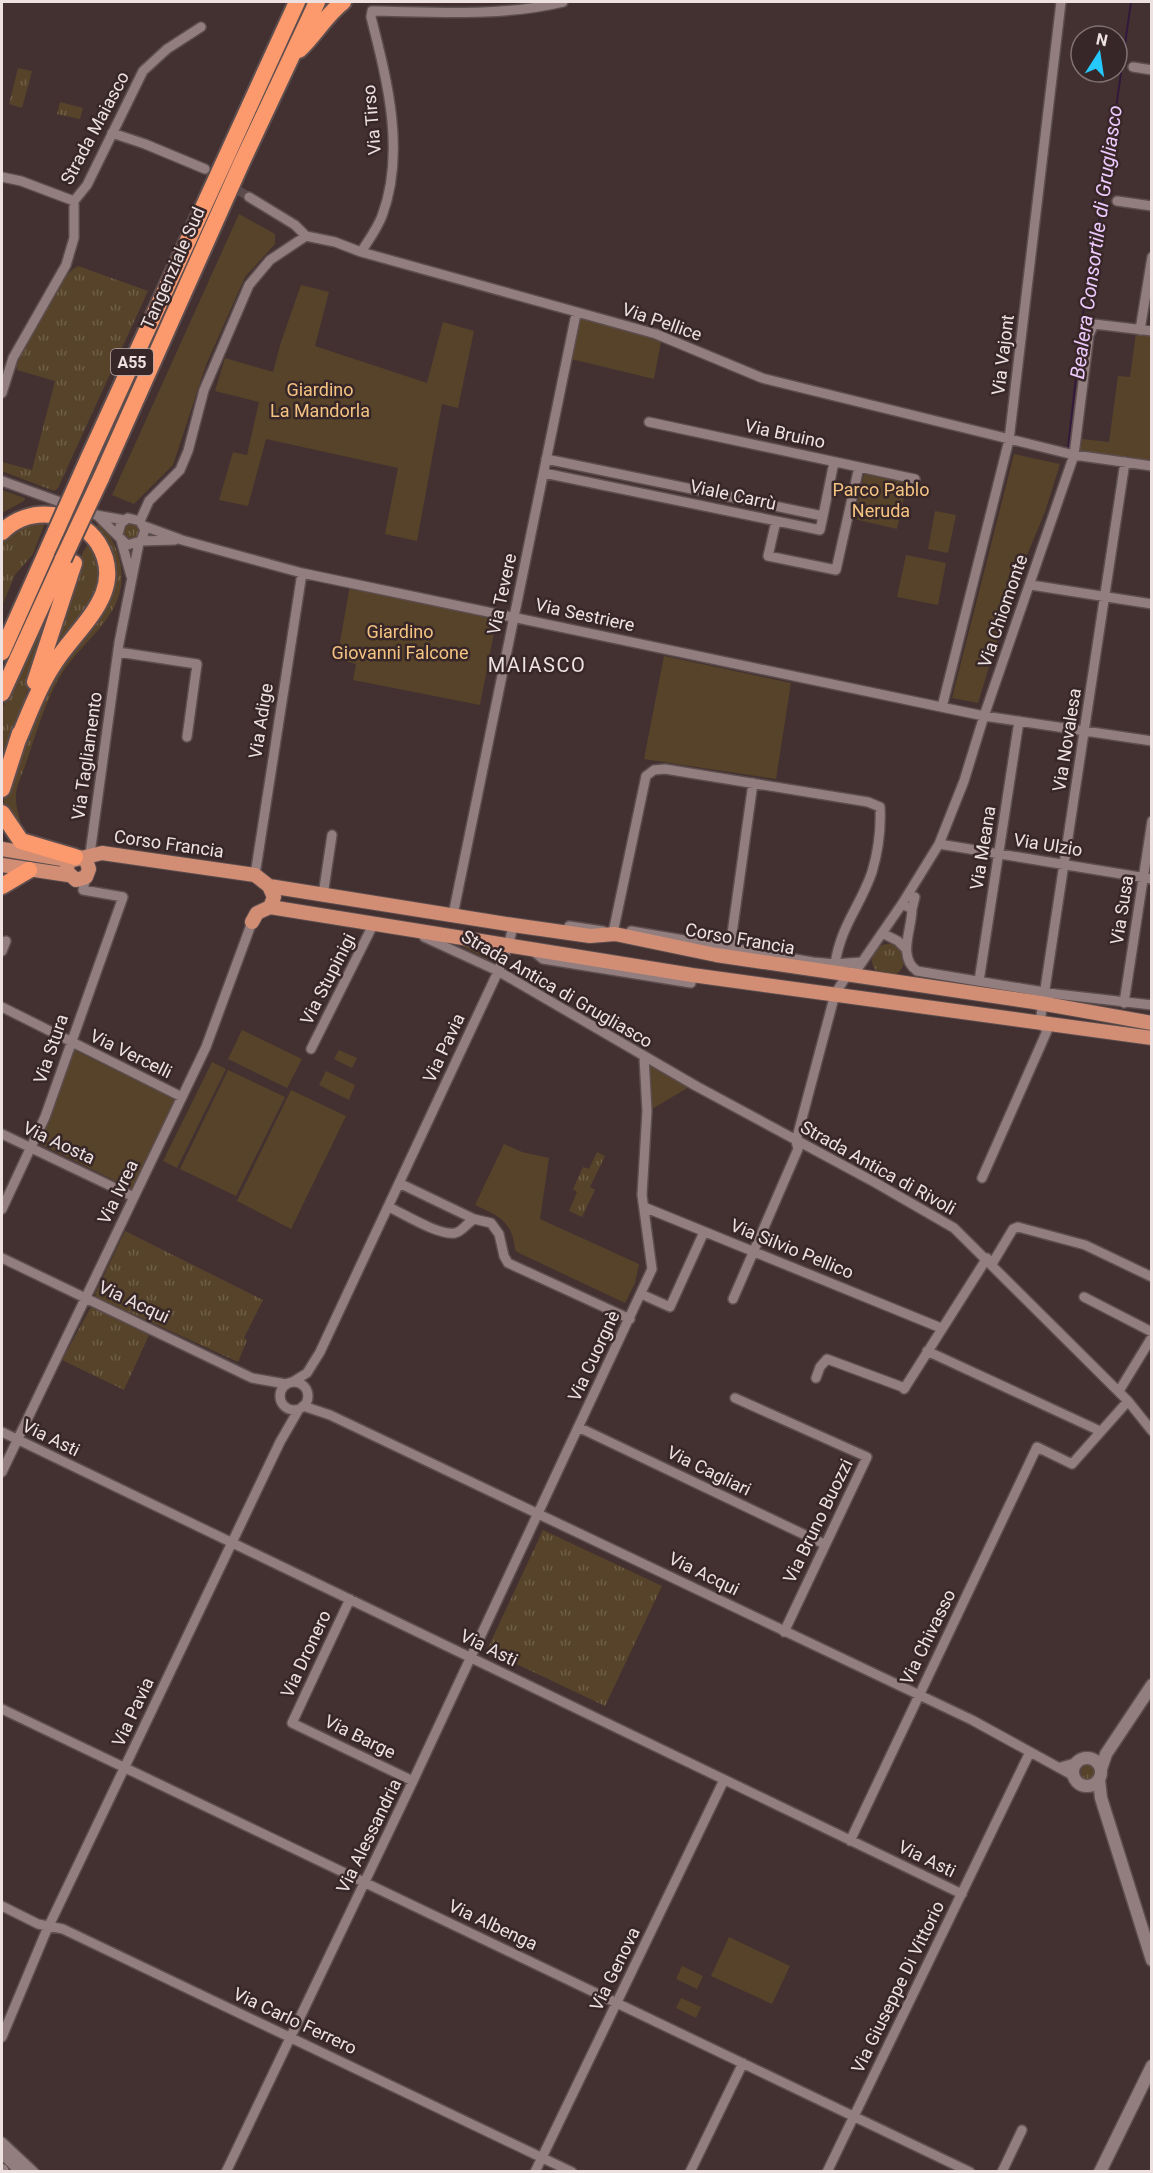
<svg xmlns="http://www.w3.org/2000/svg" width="1153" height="2173" viewBox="0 0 1153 2173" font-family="Roboto,sans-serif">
<defs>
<pattern id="grass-tufts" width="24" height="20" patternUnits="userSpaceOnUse" patternTransform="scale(1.5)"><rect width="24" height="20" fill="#574329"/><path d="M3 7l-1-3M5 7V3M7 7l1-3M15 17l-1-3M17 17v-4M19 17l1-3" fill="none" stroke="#6f5e48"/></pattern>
</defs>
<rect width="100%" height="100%" fill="#433132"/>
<path fill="url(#grass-tufts)" d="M18 68 32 71 22 108 9 104Z
M60 102 83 108 80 119 57 114Z
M78 266 148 291 58 488 54 491 2 471V462L32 470 55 381 17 370 16 366C28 341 55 278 78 266Z
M46 520 33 554 15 575 2 606V539L11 530Z
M130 522 136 523 141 531 140 537 128 541 122 534 124 525Z
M98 524C108 531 114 542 118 554 136 614 82 636 58 680 43 708 35 737 25 766 22 775 17 784 16 793 15 803 18 814 21 824L16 830 4 806 3 791 42 692 107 599 95 531Z
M90 541 101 567 94 604 47 658 83 552Z
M58 582 50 619 2 771V709Z
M453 942 500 950 494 962Z
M872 960a16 16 0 1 1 32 0a16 16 0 1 1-32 0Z
M597 1152 605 1156 590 1187 595 1190 582 1217 569 1211 577 1192 573 1189 583 1167 589 1169Z
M125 1231 263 1300 244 1338 247 1340 238 1362 96 1297 95 1294Z
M91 1307 149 1335 124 1390 62 1360Z
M543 1530 662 1586 605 1706 487 1650Z
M1081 1772a8 8 0 1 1 16 0a8 8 0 1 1-16 0Z"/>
<path fill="#574329" d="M239 214 275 234V244L245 277 206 365 173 465 134 504 112 495Z
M301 285 329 292 315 346 427 383 443 322 474 331 458 408 442 404 417 541 385 534 398 468 266 439 248 506 219 500 233 452 247 455 259 402 215 391 225 358 273 372 281 342Z
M576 314 662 336 654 379 567 358Z
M1136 333 1151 335V462L1080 450 1082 439 1109 442 1118 376 1130 377Z
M1014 454 1060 464 1045 512 1012 591 978 703 952 698Z
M864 474 907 483 897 529 854 519Z
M2 490 25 498 24 501 2 513Z
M935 511 956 515 948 553 928 549Z
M906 555 946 563 938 605 897 597Z
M350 585 497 617 480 705 353 680 356 664 337 659Z
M664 656 791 683 776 779 644 759Z
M242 1030 302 1059 287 1088 228 1059Z
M74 1050 175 1099 132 1189 40 1144Z
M339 1050 357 1058 352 1068 334 1059Z
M212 1062 226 1069 177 1168 163 1161Z
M649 1066 689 1087 652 1109Z
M228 1070 285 1097 236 1196 180 1169Z
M326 1071 355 1085 349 1100 319 1085Z
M291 1090 346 1116 291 1229 237 1201Z
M504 1144 522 1152 549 1158 540 1219 639 1264 635 1283 625 1303 519 1253 515 1250C513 1222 499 1216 475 1205Z
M729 1937 790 1966 772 2004 711 1976Z
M682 1966 703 1976 697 1989 676 1979Z
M681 1998 701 2007 696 2018 676 2008Z"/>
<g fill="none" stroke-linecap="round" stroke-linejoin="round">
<path stroke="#32193c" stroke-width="2" d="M1068 448 1088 271 1102 207 1131 2"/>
<path stroke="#5c4b4c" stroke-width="9" stroke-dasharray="9 4.5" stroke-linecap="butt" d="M205 169 249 197"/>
<defs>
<path id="street" d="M1133 67 1152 70
M112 133 145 144 205 169
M2 177 21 181 74 201
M249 197 295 225 306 236 335 242 361 252 656 334 762 378 1074 455 1152 466
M1117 201 1152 206
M361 252C368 241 377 229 382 216 406 152 387 80 371 17L372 11C436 12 500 17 563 2
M1140 330 1152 257
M2 393 13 358 66 265 74 238V201L87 185 143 71 167 49 201 27
M649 422 915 479
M544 473 820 530 823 516 546 459
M2 481 96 515 124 520
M97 515 127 545 141 541 145 530 140 521 128 518 121 523 118 534
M823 516 834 462
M140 521 149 501 180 470 188 451 204 390 249 285 270 260 306 236
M776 521 768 556 836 570 859 467
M144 526 182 540 302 573 984 716 1152 741
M121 540 131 576
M141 541 175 540
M1031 585 1152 604
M118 652 197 664 187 737
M942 707 1009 440 1061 2
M939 844 1152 879
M89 861 119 643 139 543
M255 875 302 573
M323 895 332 835
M902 904 912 909C912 929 897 957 917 971L1056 994 1152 1005
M912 909 915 897
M453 915 576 314
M569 926 603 931
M614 928 646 776 654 770 665 769 868 802 880 807C881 827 878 852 872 872 860 907 841 925 835 964
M631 931 813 962 835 964 861 962
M882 933 898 941 906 949
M424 937 498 971 696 1086 876 1183 954 1228 1128 1401 1152 1431
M730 948 753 783
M532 950 543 959 691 983 692 975
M2 951 6 941
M979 981 1019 721
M1124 1003 1152 821
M2 1007 182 1097
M311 1049 374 923
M2 1134 134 1197
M982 1178 1047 1031 1040 1022 1125 462
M399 1183 474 1219 491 1223 499 1234 504 1256 508 1263 630 1319
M389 1207C404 1214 439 1236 455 1233 462 1232 467 1223 474 1219
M644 1207 941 1328
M2 1209 45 1117 123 897 83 890 86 877
M2 1258 252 1378 286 1384
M992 1264 1013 1229 1018 1227 1085 1245 1152 1277
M641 1294 670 1307 704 1232
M1084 1297 1152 1332
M733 1299 798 1149 796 1141 835 994 847 975 858 968 902 904 939 844 964 781 984 716 1074 455 1089 335 1094 324 1152 331
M927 1351 1100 1431
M816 1378 820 1367 827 1359 905 1388
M294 1381 307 1373 320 1352 495 978 509 944 513 925
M280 1396a14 14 0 1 1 28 0a14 14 0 1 1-28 0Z
M904 1389 987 1258
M1119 1391 1152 1337
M735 1398 867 1457 784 1632
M303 1406 330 1415 972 1720 1074 1776
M578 1427 824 1544
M2 1432 962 1894
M2 1472 206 1047 252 922
M350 1599 292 1723 413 1781
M2 1709 970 2172
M1061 1767 1078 1762
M850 1841 1037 1447 1072 1464 1128 1401
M2 1906 38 1924 63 1929 572 2172
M2 2037 45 1934 280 1442 299 1409
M2 2142 34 2172
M226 2172 413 1781 652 1269 642 1195 647 1111 644 1057
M535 2172 724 1780
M690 2172 743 2063
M827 2172 1030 1752
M1002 2172 1022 2130"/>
<path id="secondary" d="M1073 1772a14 14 0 1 1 28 0a14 14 0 1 1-28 0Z
M1101 1769 1106 1754 1152 1685
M1099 1780 1101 1798 1152 1960
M2 2152 22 2172
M2 2170 3 2172
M1100 2172 1152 2066"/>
<path id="primary" d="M2 849 62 859
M79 857 86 860 89 869 86 877 76 880 66 871 69 861 102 853 255 875 269 886 274 897 270 907 257 913 252 922
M2 865 68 875
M269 886 513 925 590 936 615 934 716 955 1034 1002 1152 1023
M270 907 692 975 1152 1038"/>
<path id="highway" d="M299 50C315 35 326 15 343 2
M89 457 297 2
M101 478 241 164 317 2
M2 532C15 519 33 513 52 515 70 518 88 528 98 543 129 593 75 628 52 667 37 690 28 717 17 742
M2 652 56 531
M35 682 74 563
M2 693 63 559
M2 789 20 733
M2 813 21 841 75 857
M2 886 29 870"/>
</defs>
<use href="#street" stroke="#5c4d4e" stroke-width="12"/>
<use href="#secondary" stroke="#5c4d4e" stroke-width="15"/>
<use href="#primary" stroke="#5c4d4e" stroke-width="16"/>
<use href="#highway" stroke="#5c4d4e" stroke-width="20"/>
<use href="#street" stroke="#937e7f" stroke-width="9"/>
<use href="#secondary" stroke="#937e7f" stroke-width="12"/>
<use href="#primary" stroke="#d28e74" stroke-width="14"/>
<use href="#highway" stroke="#fc996d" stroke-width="16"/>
<defs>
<path id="highway-bridge" d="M56 531 89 457
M63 559 101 478"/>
</defs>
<use href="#highway-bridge" stroke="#5c4d4e" stroke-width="20" stroke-linecap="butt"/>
<use href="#highway-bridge" stroke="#fc996d" stroke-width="16"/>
</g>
<g text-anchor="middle" stroke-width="5" stroke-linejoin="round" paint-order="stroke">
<rect fill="#382728" stroke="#b7a9aa" stroke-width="1.5" x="111" y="349" width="42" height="26" rx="4.5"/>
<g font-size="16" font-weight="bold" fill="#ede1e2">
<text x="132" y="368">A55</text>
</g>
<g font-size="18" fill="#ede1e2" stroke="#382728">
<text transform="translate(372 120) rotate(-95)" y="6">Via Tirso</text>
<text transform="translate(95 128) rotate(-62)" y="6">Strada Maiasco</text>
<text transform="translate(173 268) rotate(-66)" y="6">Tangenziale Sud</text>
<text transform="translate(662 322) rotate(19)" y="6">Via Pellice</text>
<text transform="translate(1003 355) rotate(-83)" y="6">Via Vajont</text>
<text transform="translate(785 434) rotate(12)" y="6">Via Bruino</text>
<text transform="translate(733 495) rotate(12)" y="6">Viale Carrù</text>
<text transform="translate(502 594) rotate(-78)" y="6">Via Tevere</text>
<text transform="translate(1003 611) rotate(-71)" y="6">Via Chiomonte</text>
<text transform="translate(585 615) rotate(12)" y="6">Via Sestriere</text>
<text transform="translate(261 721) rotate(-81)" y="6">Via Adige</text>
<text transform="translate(1067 740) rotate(-81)" y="6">Via Novalesa</text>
<text transform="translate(87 756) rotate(-82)" y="6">Via Tagliamento</text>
<text transform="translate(169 844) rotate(8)" y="6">Corso Francia</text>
<text transform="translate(1048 845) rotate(9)" y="6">Via Ulzio</text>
<text transform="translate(983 848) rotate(-81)" y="6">Via Meana</text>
<text transform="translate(1122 910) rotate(-81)" y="6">Via Susa</text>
<text transform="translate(740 939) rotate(10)" y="6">Corso Francia</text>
<text transform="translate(328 979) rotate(-63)" y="6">Via Stupinigi</text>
<text transform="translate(557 989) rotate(30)" y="6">Strada Antica di Grugliasco</text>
<text transform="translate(444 1048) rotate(-65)" y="6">Via Pavia</text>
<text transform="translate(51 1049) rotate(-71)" y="6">Via Stura</text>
<text transform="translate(131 1054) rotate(26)" y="6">Via Vercelli</text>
<text transform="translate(59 1143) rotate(25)" y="6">Via Aosta</text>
<text transform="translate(878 1168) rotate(29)" y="6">Strada Antica di Rivoli</text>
<text transform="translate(118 1192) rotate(-64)" y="6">Via Ivrea</text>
<text transform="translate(792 1249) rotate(22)" y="6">Via Silvio Pellico</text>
<text transform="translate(134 1302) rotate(25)" y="6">Via Acqui</text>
<text transform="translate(594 1356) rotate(-65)" y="6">Via Cuorgnè</text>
<text transform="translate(51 1438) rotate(26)" y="6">Via Asti</text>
<text transform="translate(709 1471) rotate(26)" y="6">Via Cagliari</text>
<text transform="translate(818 1521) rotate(-64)" y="6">Via Bruno Buozzi</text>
<text transform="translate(704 1574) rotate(26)" y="6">Via Acqui</text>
<text transform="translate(928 1637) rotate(-64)" y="6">Via Chivasso</text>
<text transform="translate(489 1648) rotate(26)" y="6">Via Asti</text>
<text transform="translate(306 1654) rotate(-65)" y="6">Via Dronero</text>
<text transform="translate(133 1712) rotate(-65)" y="6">Via Pavia</text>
<text transform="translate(360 1737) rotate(26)" y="6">Via Barge</text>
<text transform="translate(369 1836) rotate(-64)" y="6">Via Alessandria</text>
<text transform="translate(927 1859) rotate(26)" y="6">Via Asti</text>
<text transform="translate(493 1925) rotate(25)" y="6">Via Albenga</text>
<text transform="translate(615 1969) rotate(-64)" y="6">Via Genova</text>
<text transform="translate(898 1987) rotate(-64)" y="6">Via Giuseppe Di Vittorio</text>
<text transform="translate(295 2021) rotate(25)" y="6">Via Carlo Ferrero</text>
</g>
<g font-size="18" fill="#f4c382" stroke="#382728">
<text x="320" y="396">Giardino<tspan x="320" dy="21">La Mandorla</tspan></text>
<text x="881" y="496">Parco Pablo<tspan x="881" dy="21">Neruda</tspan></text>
<text x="400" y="638">Giardino<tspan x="400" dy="21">Giovanni Falcone</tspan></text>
</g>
<g font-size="20" font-style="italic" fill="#edc9fd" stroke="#382728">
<text transform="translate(1096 242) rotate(-82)" y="7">Bealera Consortile di Grugliasco</text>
</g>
<g font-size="20" letter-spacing="1.5" fill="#ede1e2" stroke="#382728">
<text x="537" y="672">MAIASCO</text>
</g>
</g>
<rect width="1153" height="2173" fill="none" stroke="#ede1e2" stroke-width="6"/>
<g transform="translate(1099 54) rotate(12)"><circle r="28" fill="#382728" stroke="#807172" stroke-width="1.5"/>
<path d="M0-4.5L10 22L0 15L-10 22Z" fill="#26c9fe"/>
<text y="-9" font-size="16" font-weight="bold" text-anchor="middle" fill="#ede1e2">N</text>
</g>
</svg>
